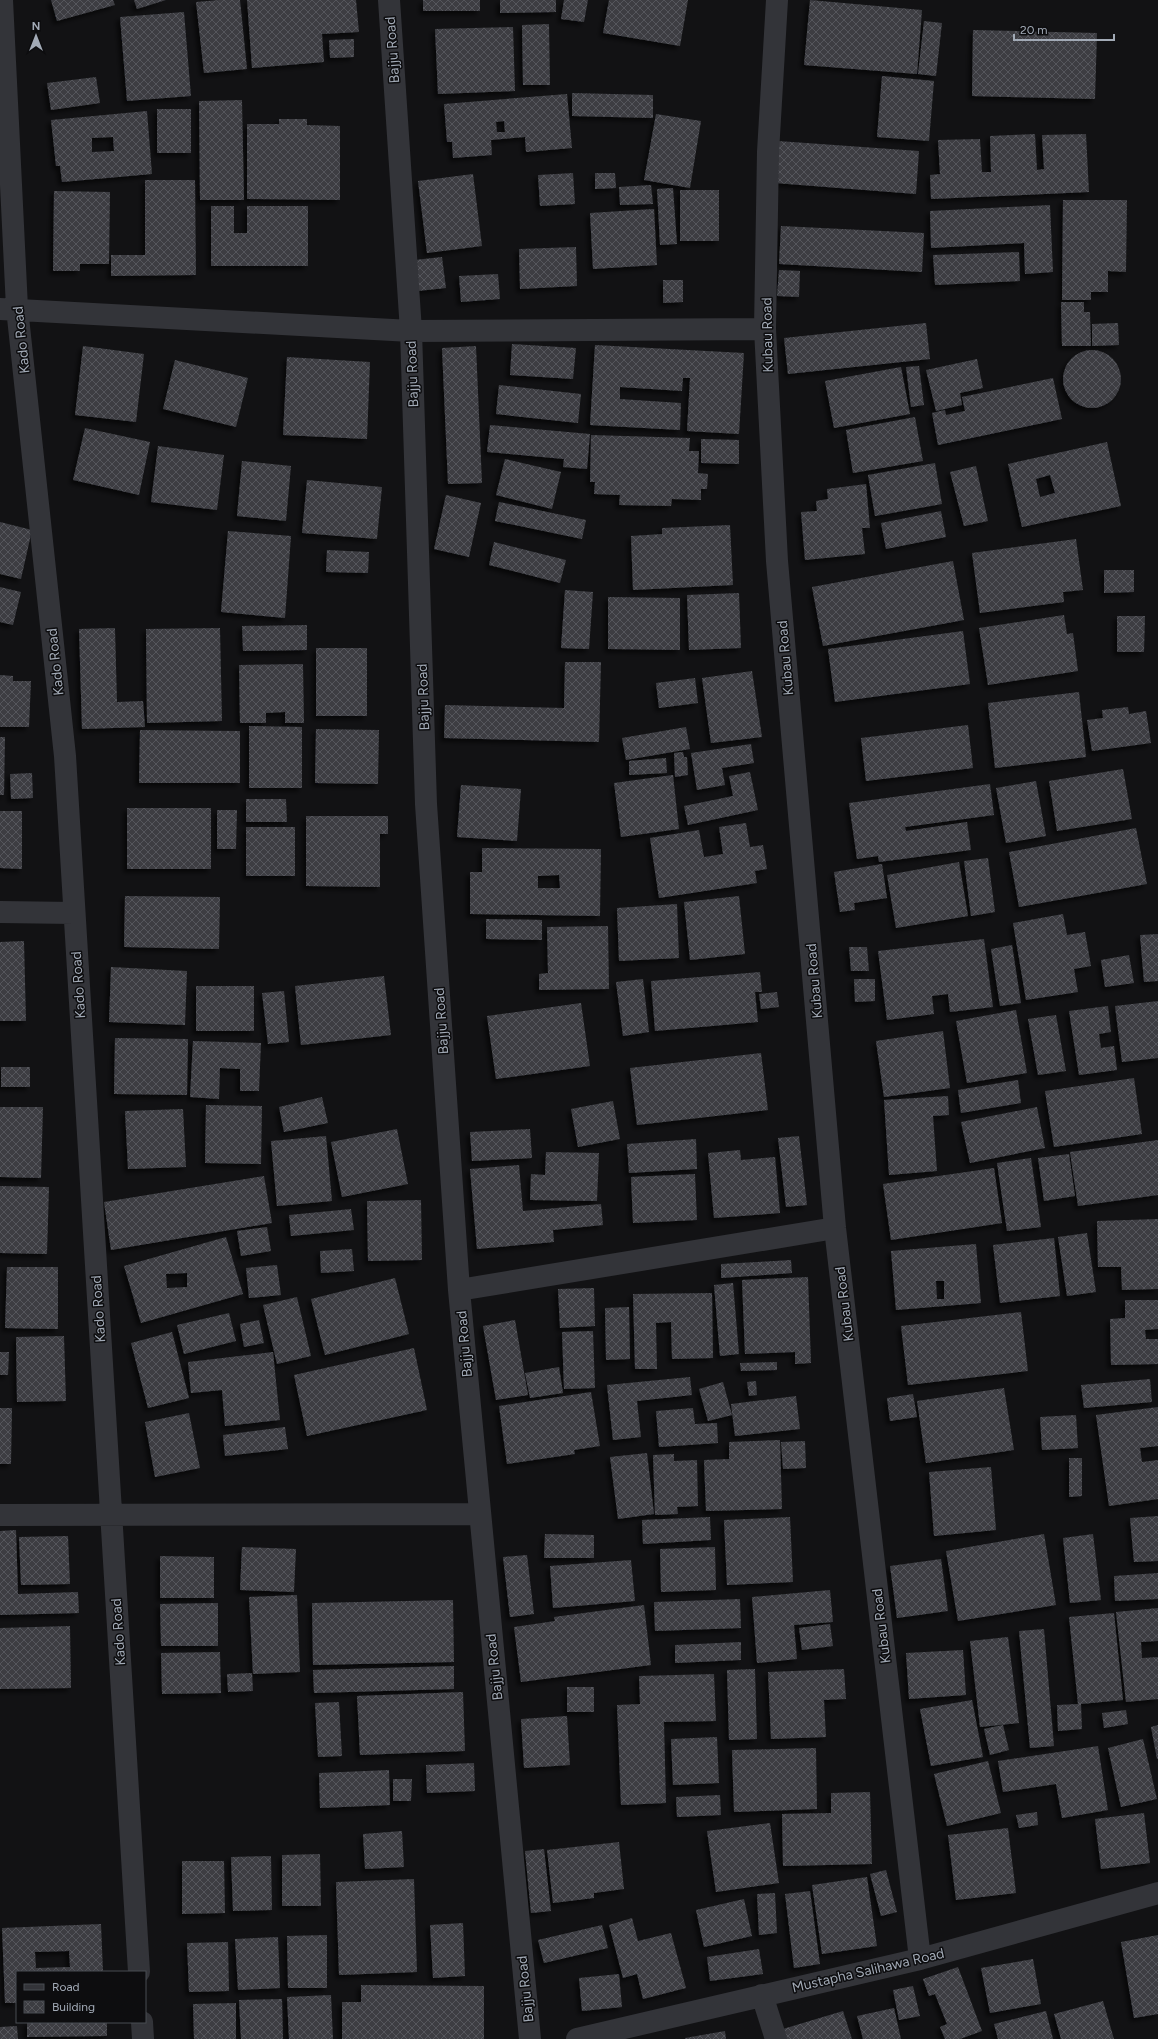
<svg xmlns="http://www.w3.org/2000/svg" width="1158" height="2039" viewBox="0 0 1158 2039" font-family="Figtree,sans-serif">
<defs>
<pattern id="building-cross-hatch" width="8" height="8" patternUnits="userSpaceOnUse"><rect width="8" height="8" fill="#3c3d42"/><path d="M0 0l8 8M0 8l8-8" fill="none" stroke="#55565b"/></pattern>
<filter id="shadow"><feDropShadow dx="-3.5" dy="3.5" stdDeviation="2" flood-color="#0009"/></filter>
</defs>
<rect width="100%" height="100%" fill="#121214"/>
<path fill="url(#building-cross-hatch)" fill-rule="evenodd" filter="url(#shadow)" d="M51 0H113L115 5 57 21Z
M134 0H166L137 9Z
M219 0H240L247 69 204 73 196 2Z
M247 0H356L359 32 322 34 324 62 252 68Z
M423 0H480V11H423Z
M500 0H556V12L500 13Z
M564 0H588L584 22 561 19Z
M609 0H688L680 46 603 33Z
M810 0 922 10 917 74 804 65Z
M184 12 191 96 127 101 120 17Z
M924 21 942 23 936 76 918 74Z
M549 24 550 85H523L522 25Z
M513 27 515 91 438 94 435 29Z
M973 30 1097 33 1095 99 972 96Z
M354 39V57L330 58 329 40Z
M882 76 934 81 929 141 877 137Z
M96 77 100 103 51 110 47 83Z
M572 93 653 95V118L572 116Z
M567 94 572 148 526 152 525 137 491 140 492 155 453 158 452 142H447L444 104ZM504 121 505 132H497L496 122Z
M242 100 244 200H200L199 101Z
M157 109H191V153H157Z
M147 111 152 174 62 182 60 166H56L51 120ZM113 137 114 151 92 152V138Z
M656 114 701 121 690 188 644 180Z
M279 119H307V125L340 126V200L247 199V124H279Z
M1035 134 1037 170 1044 169 1042 135 1086 134 1089 192 931 199 930 175 940 174 938 140 980 139 982 172H991L990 136Z
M778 141 919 151 916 194 775 183Z
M573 173 575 204 540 206 538 175Z
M595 173H615L616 188 595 189Z
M473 174 482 246 427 253 418 181Z
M145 180H195L196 275 111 276V255H145Z
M651 185 653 204 620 205 619 187Z
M673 188 677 244 660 245 657 189Z
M680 190H719V241H680Z
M54 191 110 192 109 264H80V271H53Z
M1063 200H1127L1126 272 1108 271V292H1091V300H1062Z
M1050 205 1053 272 1025 274 1024 243 931 248 930 211Z
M211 206H234V233H247V206H308V266H211Z
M654 209 657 265 593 269 590 213Z
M781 226 924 233 922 272 779 264Z
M576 247 577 286 520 289 519 249Z
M1019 252 1020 281 935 285 933 255Z
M442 257 446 288 418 291 415 260Z
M779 270 800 271 799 297 777 296Z
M498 274 500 299 461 302 459 276Z
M663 280H683V302L663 303Z
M1061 302H1084V312H1090L1091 346H1062Z
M926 323 930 359 788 374 784 338Z
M1118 323 1119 345 1092 346V324Z
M512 344 576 348 573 379 510 375Z
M595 345 744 353 739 434 687 431 690 378H683L682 391 620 387V399L681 403 680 430 590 425Z
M83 346 144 354 136 422 75 415Z
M476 346 482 483 448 484 442 348Z
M1063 379a29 29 0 1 1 58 0a29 29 0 1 1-58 0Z
M287 357 370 362 367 439 283 435Z
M977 359 983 388 960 393 962 405 936 411 926 370Z
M175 360 248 378 236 427 163 409Z
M919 366 924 405 911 407 906 367Z
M901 367 910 414 834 428 825 381Z
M1053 378 1062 419 938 445 932 413 945 410 946 415 965 411 962 397Z
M499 385 581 394 578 423 496 414Z
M915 417 923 461 853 473 846 430Z
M490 425 590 434 587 469 563 467 564 459 487 452Z
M85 428 150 442 139 495 73 480Z
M591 435 690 438 689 451H699L698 473 708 474 707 489H701V500L672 499 671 506 619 505 620 495 594 494 595 482H590Z
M701 439 739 440V464L701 463Z
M1107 442 1121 506 1022 527 1008 464ZM1050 475 1055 493 1040 497 1036 479Z
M158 446 224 455 217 510 151 502Z
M505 459 561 472 552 509 496 495Z
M242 461 291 466 286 521 237 516Z
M935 463 942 504 875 516 868 475Z
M976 466 988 521 964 526 950 472Z
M307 480 382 487 377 539 302 533Z
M866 484 870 528H862L865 554 805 560 801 512 817 511 816 501 828 499 827 489Z
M446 495 481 503 469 557 434 549Z
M499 502 586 520 582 539 495 521Z
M941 511 946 537 886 549 881 523Z
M0 522 32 530 21 579 0 574Z
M730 525 733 585 633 590 631 536 662 534V528Z
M228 531 291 536 285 618 221 612Z
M1076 539 1083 590 1063 592 1064 602 980 613 972 553Z
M494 542 566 560 560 583 489 565Z
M327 550 369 552 368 573 326 572Z
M953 561 964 620 823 646 812 587Z
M1104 570H1134V592L1104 593Z
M0 587 21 592 13 625 0 622Z
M565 590 593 592 589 649 561 648Z
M739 593 741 648 689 650 687 595Z
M608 597 680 598V650L608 649Z
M1064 615 1067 634 1073 633 1078 671 988 685 979 628Z
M1117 616H1145L1144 652H1117Z
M307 625V650L243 651 242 626Z
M115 628 117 702 143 701 145 727 82 729 79 629Z
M220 628 222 721 147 723 146 629Z
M963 631 970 684 835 702 828 649Z
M316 648H367V716H316Z
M565 662H601L599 742 444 738 445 705 564 708Z
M303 664 304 723H285V712L266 713V723H240L239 665Z
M752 671 762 737 711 743 702 678Z
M0 675 13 676V681H31L29 727H0Z
M695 678 698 703 659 708 656 683Z
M1079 692 1086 757 995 768 988 703Z
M1128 707 1129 714 1146 711 1151 743 1092 751 1087 720 1103 718 1102 710Z
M968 725 973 768 866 781 861 738Z
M249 726 302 727V788H249Z
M686 727 690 749 626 760 622 738Z
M316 729 379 730 378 784 315 783Z
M140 730 240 731V783H139Z
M0 737H5L4 795H0Z
M751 744 754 763 722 768 725 785 697 790 691 753Z
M683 752 684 757H687L688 775 675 777 674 753Z
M666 758 667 773 629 775V761Z
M1123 769 1132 819 1057 831 1049 781Z
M750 772 758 810 688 825 684 806 733 796 729 776Z
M32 773 33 798 11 799 10 774Z
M673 775 679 829 621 837 614 783Z
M1036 781 1046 836 1006 843 996 788Z
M990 784 994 815 905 827 906 831 967 822 971 850 879 862 878 856 857 859 849 803Z
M461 785 521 789 517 841 457 837Z
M246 799H286L287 822H246Z
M127 808H211V869H127Z
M217 810H237L236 849H217Z
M0 811H22V869L0 868Z
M306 816H388V834H380V887L306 886Z
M746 823 750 847 763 845 767 869 755 871 757 883 659 898 650 838 699 830 704 857 723 854 719 827Z
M246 827H295V876H246Z
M1136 828 1147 884 1019 907 1009 852Z
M482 848 601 849 600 916 470 914V872H482ZM559 875 560 888H538V876Z
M988 858 995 912 971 916 964 861Z
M959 862 968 916 896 928 887 875Z
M882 864 887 898 854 903 855 910 840 912 834 872Z
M125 896 220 897 219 949 124 947Z
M739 896 745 954 690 960 684 902Z
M677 904 679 958 619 961 617 908Z
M1063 914 1067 935 1085 932 1091 966 1074 969 1078 992 1026 1000 1013 923Z
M486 919 542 920V940L486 939Z
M608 926 609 989 539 990V974L548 973 547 927Z
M1158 934V981L1144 982 1140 935Z
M984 939 993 1007 950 1012 948 994 932 996 934 1014 887 1020 878 951Z
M24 941 26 1021H0V942Z
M1012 945 1021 1003 1000 1006 991 949Z
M849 947H867L869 971H851Z
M1129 955 1134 983 1105 987 1101 960Z
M111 967 187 971 185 1025 109 1022Z
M760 972 762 992H755L758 1022 655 1031 651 981Z
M384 976 391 1035 301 1045 295 986Z
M643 979 649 1032 623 1036 616 982Z
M854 979H875V1001L855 1002Z
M196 986H254V1031H196Z
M284 991 289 1042 268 1044 262 993Z
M777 992 779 1007 761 1009 759 994Z
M1158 1001V1058L1122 1062 1115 1006Z
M581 1003 590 1066 496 1079 487 1016Z
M1108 1006 1111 1032 1099 1034 1101 1048 1114 1046 1117 1070 1079 1075 1069 1011Z
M1016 1010 1027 1073 967 1083 956 1021Z
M1056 1015 1066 1071 1038 1075 1028 1019Z
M943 1031 950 1088 884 1097 876 1041Z
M115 1038 188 1039 187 1095 114 1094Z
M193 1041 261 1043 259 1091H240V1069L220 1068 219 1099 190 1097Z
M761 1053 768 1110 637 1125 630 1068Z
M1 1067H30V1087H1Z
M1134 1078 1142 1134 1054 1147 1045 1091Z
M1018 1080 1021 1103 961 1113 958 1090Z
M948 1096 949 1115 933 1116 937 1171 889 1175 884 1100Z
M322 1097 328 1123 284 1132 279 1107Z
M613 1101 620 1139 578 1147 571 1109Z
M206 1105 262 1106 261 1164 205 1163Z
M0 1107H43L41 1178 0 1177Z
M1037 1107 1045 1148 970 1163 961 1122Z
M183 1109 186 1167 128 1169 125 1111Z
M397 1129 408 1184 342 1197 331 1142Z
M530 1129 532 1158 472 1161 470 1132Z
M326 1136 332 1201 277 1206 271 1141Z
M799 1136 807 1205 786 1207 778 1138Z
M696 1139 697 1169 629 1173 627 1144Z
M1158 1140V1195L1078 1206 1070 1152Z
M740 1150 741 1160 775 1157 780 1213 714 1218 708 1153Z
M546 1152 599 1153 597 1201 530 1200 531 1174 545 1175Z
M1069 1154 1075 1196 1044 1201 1038 1158Z
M1031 1158 1041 1227 1007 1231 997 1163Z
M519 1165 523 1211 601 1204 603 1225 553 1230 554 1242 477 1249 470 1169Z
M994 1168 1002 1223 891 1240 883 1184Z
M695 1174 697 1220 633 1223 631 1177Z
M264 1176 272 1223 111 1250 104 1202Z
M0 1186 49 1187 47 1254 0 1253Z
M421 1200 422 1260 368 1261 367 1201Z
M351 1209 354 1230 291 1236 289 1215Z
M1158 1219V1289L1122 1290 1121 1267H1098L1097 1221Z
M267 1227 271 1251 241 1256 237 1231Z
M1087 1233 1096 1292 1067 1296 1058 1237Z
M226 1237 243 1294 141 1323 124 1266ZM187 1273V1287L167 1288 166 1274Z
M1054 1238 1060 1296 1000 1303 993 1245Z
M976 1244 981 1303 896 1310 891 1251ZM936 1281H944V1299H937Z
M352 1249 354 1271 321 1273 320 1251Z
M791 1260 792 1273 721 1278V1264Z
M277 1265 281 1295 249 1298 246 1268Z
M7 1267H58V1329L5 1328Z
M808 1277 811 1363 795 1364V1352L745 1354 742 1280Z
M395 1278 409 1334 325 1355 311 1299Z
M733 1283 739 1354 720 1356 714 1285Z
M594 1288 595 1326 560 1328 558 1289Z
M712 1293 713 1358 672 1359 671 1322 656 1323 657 1369H635L633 1294Z
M297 1297 311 1356 277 1364 263 1305Z
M1125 1300H1158V1329L1145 1330 1146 1339H1158V1364L1111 1365 1110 1319 1125 1318Z
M629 1307 630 1359 606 1360 605 1308Z
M1021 1312 1028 1371 908 1385 901 1326Z
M229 1313 236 1341 184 1354 177 1325Z
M259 1320 264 1343 244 1347 240 1324Z
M515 1320 528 1395 496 1400 483 1326Z
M593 1331 595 1388 564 1389 562 1332Z
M172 1332 189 1398 148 1408 131 1343Z
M64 1336 66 1401 17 1402 16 1337Z
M414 1348 427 1410 307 1436 294 1375Z
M0 1352H9L8 1375H0Z
M273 1352 280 1420 225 1426 222 1390 191 1393 188 1362Z
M777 1362V1370L741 1371 740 1363Z
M559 1367 563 1393 530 1398 525 1373Z
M690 1377 692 1395 637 1401 641 1437 613 1440 607 1385Z
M1150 1379 1152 1402 1084 1408 1081 1385Z
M756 1381 757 1395 749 1396 747 1382Z
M723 1382 732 1415 708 1421 699 1389Z
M1004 1388 1014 1450 926 1463 917 1401Z
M591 1392 600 1446 574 1450 575 1454 507 1464 499 1406Z
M913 1394 917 1417 890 1421 887 1398Z
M796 1396 800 1429 735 1436 731 1404Z
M1158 1407V1446L1140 1448 1142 1462 1158 1460V1499L1109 1506 1096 1415Z
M0 1408H12L11 1464H0Z
M693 1408 695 1424 717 1423 718 1443 659 1447 656 1411Z
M189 1413 200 1468 155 1477 145 1422Z
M1076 1415 1078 1448 1042 1450 1040 1417Z
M285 1427 288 1449 225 1456 223 1435Z
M780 1440 782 1509 706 1511 704 1460 729 1459V1442Z
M805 1441 806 1468 783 1469 781 1442Z
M647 1453 654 1514 618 1519 610 1457Z
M674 1454V1461L697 1460 698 1506 677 1507 678 1514 655 1515 653 1455Z
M1069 1458H1082V1496L1069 1497Z
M991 1467 996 1530 934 1536 929 1472Z
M1158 1516V1561L1134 1562 1130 1518Z
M710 1517 711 1540 643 1544 642 1520Z
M790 1517 793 1582 727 1585 724 1520Z
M16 1530 18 1594 78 1592 79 1613 0 1615V1531Z
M545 1534 594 1535V1558H544Z
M1044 1534 1056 1605 958 1621 946 1551Z
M1093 1534 1101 1600 1070 1603 1063 1538Z
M68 1536 70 1584 21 1585 19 1537Z
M242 1547 296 1549 294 1592 240 1590Z
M715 1547 716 1590 661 1592 660 1549Z
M527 1555 534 1614 510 1617 503 1557Z
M160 1556 214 1557V1598H160Z
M941 1559 948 1611 897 1618 890 1566Z
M631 1560 635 1601 553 1608 550 1566Z
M1158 1573V1599L1115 1601 1114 1576Z
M830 1590 833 1622 794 1625 797 1659 757 1663 752 1597Z
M297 1595 300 1672 253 1674 249 1597Z
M740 1599 741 1628 655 1631 654 1602Z
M453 1600 454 1662 313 1665 312 1603Z
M218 1603V1646H161L160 1604Z
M644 1605 651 1665 521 1682 514 1627 555 1621 554 1617Z
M1158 1608V1641L1141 1642 1142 1658 1158 1657V1699L1126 1702 1116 1612Z
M1114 1613 1123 1700 1081 1704 1082 1729 1058 1731 1057 1705 1078 1704 1069 1617Z
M830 1624 833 1646 802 1650 799 1628Z
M70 1626 71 1688 0 1689V1628Z
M1044 1629 1054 1746 1030 1748 1019 1631Z
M1008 1637 1019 1723 980 1727 970 1641Z
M741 1642V1660L675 1663V1645Z
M963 1650 966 1695 909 1699 906 1653Z
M220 1652 221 1693 162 1694 161 1653Z
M454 1666V1689L314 1693 313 1670Z
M755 1669 757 1739 729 1740 727 1670Z
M844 1669 846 1699 824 1700 826 1737 771 1739 768 1672Z
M252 1673 253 1691 228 1692 227 1674Z
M714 1674 716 1721 664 1722 666 1803 621 1805 617 1705 640 1704 639 1676Z
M567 1687H594V1712H567Z
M463 1692 465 1751 360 1755 357 1696Z
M972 1700 983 1757 931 1766 920 1709Z
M339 1702 342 1756 318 1757 315 1703Z
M1126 1710 1128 1724 1104 1728 1102 1713Z
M567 1716 570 1765 524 1768 521 1719Z
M1003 1725 1009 1750 990 1755 984 1729Z
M1158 1725V1759H1157L1151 1727Z
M717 1737 719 1783 673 1785 671 1739Z
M1143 1739 1157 1799 1121 1807 1108 1748Z
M1098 1746 1108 1810 1062 1818 1056 1784 1003 1792 998 1761Z
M816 1748 817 1809 734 1812 732 1750Z
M988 1761 1001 1813 947 1826 934 1774Z
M474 1763 475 1791 427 1793 426 1765Z
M389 1770 390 1805 320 1808 319 1773Z
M393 1779H412L411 1801H393Z
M870 1792 872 1864 783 1866 782 1814 831 1813V1793Z
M720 1795 721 1815 677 1817 676 1797Z
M1037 1812 1038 1825 1019 1828 1016 1815Z
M1144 1813 1150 1863 1101 1869 1095 1819Z
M770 1823 779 1883 716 1892 707 1831Z
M1008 1828 1016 1893 956 1900 948 1835Z
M402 1831 404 1867 365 1869 363 1834Z
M619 1842 624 1889 594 1893V1898L553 1903 547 1850Z
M544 1849 551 1911 531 1913 525 1851Z
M320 1854 321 1906H282V1855Z
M271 1856 272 1910 233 1911 231 1857Z
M182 1861H224L225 1913 182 1914Z
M886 1870 897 1912 881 1916 870 1874Z
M867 1877 877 1946 822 1954 812 1885Z
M414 1879 417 1972 339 1975 336 1882Z
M810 1891 820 1964 794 1968 785 1894Z
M775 1893 777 1933 759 1935 757 1894Z
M744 1899 752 1936 704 1947 696 1910Z
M632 1918 638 1941 671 1933 686 1988 643 1999 637 1974 623 1978 609 1925Z
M463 1923 465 1976 433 1978 430 1925Z
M101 1924 103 1972H17V2003H5L2 1928ZM69 1951 70 1967 36 1968 35 1952Z
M602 1925 608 1948 544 1963 538 1940Z
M327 1935V1988H288L287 1936Z
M1158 1935V2014L1134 2018 1121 1942Z
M278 1937 280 1988 238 1990 235 1939Z
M228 1942 229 1991 189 1992 187 1943Z
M759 1949 763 1974 710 1981 707 1957Z
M1033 1959 1041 2004 990 2013 981 1968Z
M958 1967 982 2031 960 2039H945L940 2027 947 2024 935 1994 929 1996 923 1979Z
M619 1974 622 2007 582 2011 579 1978Z
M361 1985 484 1986V2039H342V2002H361Z
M913 1986 920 2016 899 2020 893 1990Z
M331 1995 333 2039H289L287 1997Z
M282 1999 283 2039H241L239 2000Z
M1103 2001 1114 2039H1061L1054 2014Z
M236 2003V2039H194L193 2004Z
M894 2008 901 2039H863L857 2016Z
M843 2011 852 2039H786L783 2029Z
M1046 2011 1053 2039H998L994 2024Z
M27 2022H107V2036L27 2037Z
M17 2026 18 2039H0V2027Z
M725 2031 726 2039H685V2038Z"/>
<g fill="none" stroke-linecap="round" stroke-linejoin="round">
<path stroke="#333439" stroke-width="22" d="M2 0 17 308 65 756 139 1972
M389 0 411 331 426 804 459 1290 530 2039
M777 0 768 152 765 329 777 561 835 1228 920 1959
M0 309 411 331 765 329
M0 912 74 913
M459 1290 835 1228
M0 1515 479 1514
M762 1995 776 2039
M142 2022 143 2039
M577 2039 920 1959 1158 1893"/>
</g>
<g text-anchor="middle" stroke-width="3" stroke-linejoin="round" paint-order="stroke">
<g font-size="14" fill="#a2aab6" stroke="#0d0d0f">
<text transform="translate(392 50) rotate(-94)" y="5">Bajju Road</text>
<text transform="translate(767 335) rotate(-91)" y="5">Kubau Road</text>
<text transform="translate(21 340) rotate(-96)" y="5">Kado Road</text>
<text transform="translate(412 374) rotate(-92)" y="5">Bajju Road</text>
<text transform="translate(785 658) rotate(-95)" y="5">Kubau Road</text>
<text transform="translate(55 662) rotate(-96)" y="5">Kado Road</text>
<text transform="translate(423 697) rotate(-92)" y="5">Bajju Road</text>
<text transform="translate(814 981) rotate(-95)" y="5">Kubau Road</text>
<text transform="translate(78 985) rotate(-94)" y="5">Kado Road</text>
<text transform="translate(441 1021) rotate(-94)" y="5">Bajju Road</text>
<text transform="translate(844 1304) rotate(-97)" y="5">Kubau Road</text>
<text transform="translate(98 1309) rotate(-94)" y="5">Kado Road</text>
<text transform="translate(464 1344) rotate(-95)" y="5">Bajju Road</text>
<text transform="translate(881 1626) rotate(-97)" y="5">Kubau Road</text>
<text transform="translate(118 1632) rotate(-94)" y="5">Kado Road</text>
<text transform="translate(494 1667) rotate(-96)" y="5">Bajju Road</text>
<text transform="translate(868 1970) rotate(-13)" y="5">Mustapha Salihawa Road</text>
<text transform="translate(525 1989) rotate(-96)" y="5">Bajju Road</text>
</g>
</g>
<rect x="16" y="1971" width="130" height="52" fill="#0d0d0f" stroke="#494c52"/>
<rect x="24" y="1984" width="20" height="6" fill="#333439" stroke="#494c52"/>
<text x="52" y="1991" font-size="12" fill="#a2aab6">Road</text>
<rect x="24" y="2001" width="20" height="12" fill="url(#building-cross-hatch)" stroke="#494c52"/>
<text x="52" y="2011" font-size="12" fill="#a2aab6">Building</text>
<g transform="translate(36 36)" stroke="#0d0d0f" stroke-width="3" paint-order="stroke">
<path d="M0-3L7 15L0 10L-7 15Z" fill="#a2aab6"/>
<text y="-6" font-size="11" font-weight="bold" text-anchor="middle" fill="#a2aab6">N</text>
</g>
<path d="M1014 34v6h100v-6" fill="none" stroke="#a2aab6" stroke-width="2"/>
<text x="1020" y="34" font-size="12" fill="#a2aab6" stroke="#0d0d0f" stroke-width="3" paint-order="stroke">20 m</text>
</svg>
